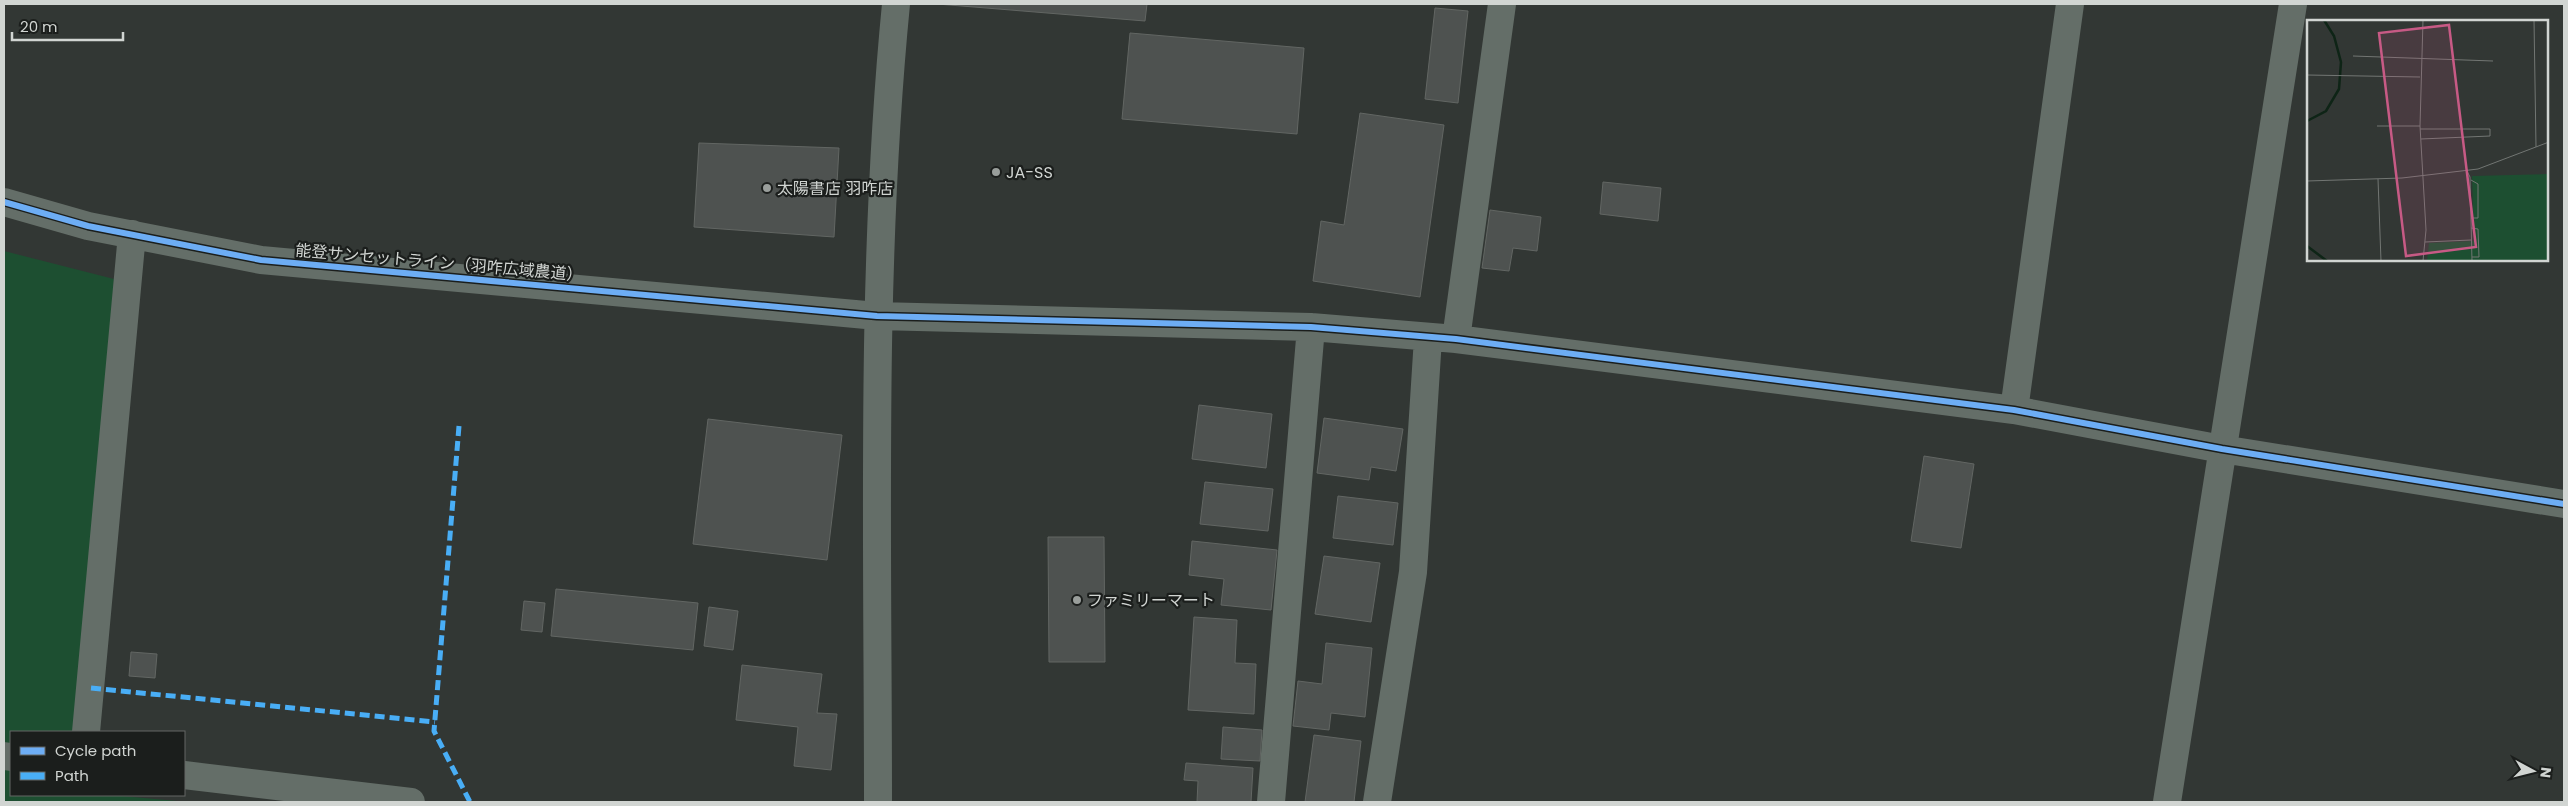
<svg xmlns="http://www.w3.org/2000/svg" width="2568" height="806" viewBox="0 0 2568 806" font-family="Poppins,'Noto Sans JP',sans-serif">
<rect width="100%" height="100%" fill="#323734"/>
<path fill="#1d4f31" d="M4 251 114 279 76 732H11V795H111L188 802H4Z"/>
<path fill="#4e5250" stroke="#626663" d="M937 4H1147L1145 21Z
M1435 8 1468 11 1458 103 1425 99Z
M1130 33 1304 48 1297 134 1122 119Z
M1360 113 1444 125 1420 297 1313 281 1321 221 1344 225Z
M699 143 839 148 834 237 694 227Z
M1603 182 1661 188 1658 221 1600 214Z
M1490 210 1541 217 1537 251 1513 248 1509 271 1482 268Z
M1199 405 1272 414 1266 468 1192 459Z
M1324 418 1403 429 1396 471 1371 467 1369 480 1317 473Z
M708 419 842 435 827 560 693 544Z
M1924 456 1974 464 1961 548 1911 541Z
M1205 482 1273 489 1268 531 1200 524Z
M1338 496 1398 503 1393 545 1333 538Z
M1048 537H1104L1105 662H1049Z
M1192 541 1277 550 1271 610 1221 605 1224 579 1189 575Z
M1324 556 1380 563 1371 622 1315 614Z
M556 589 698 603 693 650 551 636Z
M524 601 545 603 542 632 521 630Z
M709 607 738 611 733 650 704 646Z
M1194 617 1237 620 1235 663 1256 664 1254 714 1188 710Z
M1326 643 1372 648 1365 717 1331 713 1329 730 1293 726 1298 681 1322 684Z
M131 652 157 654 155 678 129 676Z
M742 665 822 674 817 713 837 714 831 770 794 766 798 727 736 720Z
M1223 727 1262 730 1260 761 1221 759Z
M1314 735 1361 741 1354 802H1305Z
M1186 763 1253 768 1251 802H1197L1198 781 1184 780Z"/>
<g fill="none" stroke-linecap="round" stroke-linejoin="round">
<path stroke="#646e68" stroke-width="28" d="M4 202 88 226 261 260 877 316 1311 327 1456 339 2014 410 2222 449 2564 504
M1456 339 1502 4
M2014 410 2070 4
M86 732 132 234
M4 756 11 757
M184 775 411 802
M878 802C878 536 870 269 896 4
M1271 802 1311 327
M1377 802 1413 572 1428 338
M2167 802 2293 4"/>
<path stroke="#49aef6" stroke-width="5" stroke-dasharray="10 5" stroke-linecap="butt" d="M459 426 434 731 470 802
M91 688 435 722"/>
<defs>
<path id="cycleway" d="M4 202 88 226 261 260 877 316 1311 327 1456 339 2014 410 2222 449 2564 504"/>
</defs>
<use href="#cycleway" stroke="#1b1e1c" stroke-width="9"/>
<use href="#cycleway" stroke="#6dadf4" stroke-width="6"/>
</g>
<g fill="#999e9b" stroke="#1b1e1c" stroke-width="2">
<circle cx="996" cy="172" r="5"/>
<circle cx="767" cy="188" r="5"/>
<circle cx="1077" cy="600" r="5"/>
</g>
<g text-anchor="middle" stroke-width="4.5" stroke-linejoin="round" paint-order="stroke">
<g font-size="16" fill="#d1d5d2" stroke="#1b1e1c" text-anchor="start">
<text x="1006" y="178">JA-SS</text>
<text x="777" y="194">太陽書店 羽咋店</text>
<text x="1087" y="606">ファミリーマート</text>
</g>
<g font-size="16" fill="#d1d5d2" stroke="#1b1e1c">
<text transform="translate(439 262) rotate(5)" y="6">能登サンセットライン（羽咋広域農道）</text>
</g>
</g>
<g transform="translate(2307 20)">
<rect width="241" height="241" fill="#323734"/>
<path d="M241 154V241H120L122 223 167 221 165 156Z" fill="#1d4f31"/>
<path fill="none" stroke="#0e2416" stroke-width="2.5" d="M0 101 19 91 32 69 34 42 27 16 17 0M0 226 20 241"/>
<path fill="none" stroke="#727673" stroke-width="1" d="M227 0 229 127M46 36 186 41M0 55 113 57M70 106H113M113 109H183V116L114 119M160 151 163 157 165 241M71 159 74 241M164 160 171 164V198H164M0 161 95 158 171 149 242 122M164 208 171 209 172 237H165M118 222 164 220M116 241 119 210 113 106 116 0"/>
<path fill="#c75a85" fill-opacity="0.15" stroke="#c75a85" stroke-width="2.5" d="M142 5 169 227 99 236 72 13Z"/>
<rect width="241" height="241" fill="none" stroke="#d1d5d2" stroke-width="2.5"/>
</g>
<rect width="2568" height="806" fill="none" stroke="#d1d5d2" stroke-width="10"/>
<rect x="10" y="731" width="175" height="65" fill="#1b1e1c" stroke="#646765"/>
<rect x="20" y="747" width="25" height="8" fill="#6dadf4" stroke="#646765"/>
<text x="55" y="756" font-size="15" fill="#d1d5d2">Cycle path</text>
<rect x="20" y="772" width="25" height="8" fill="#49aef6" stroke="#646765"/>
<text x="55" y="781" font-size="15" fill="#d1d5d2">Path</text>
<g transform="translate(2533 771) rotate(97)" stroke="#1b1e1c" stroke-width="4" paint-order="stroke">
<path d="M0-4L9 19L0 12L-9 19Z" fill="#d1d5d2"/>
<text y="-8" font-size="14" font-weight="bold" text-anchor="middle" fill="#d1d5d2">N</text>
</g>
<path d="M12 32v8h111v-8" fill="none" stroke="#d1d5d2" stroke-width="2.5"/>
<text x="20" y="32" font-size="15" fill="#d1d5d2" stroke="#1b1e1c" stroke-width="4" paint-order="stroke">20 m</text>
</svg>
